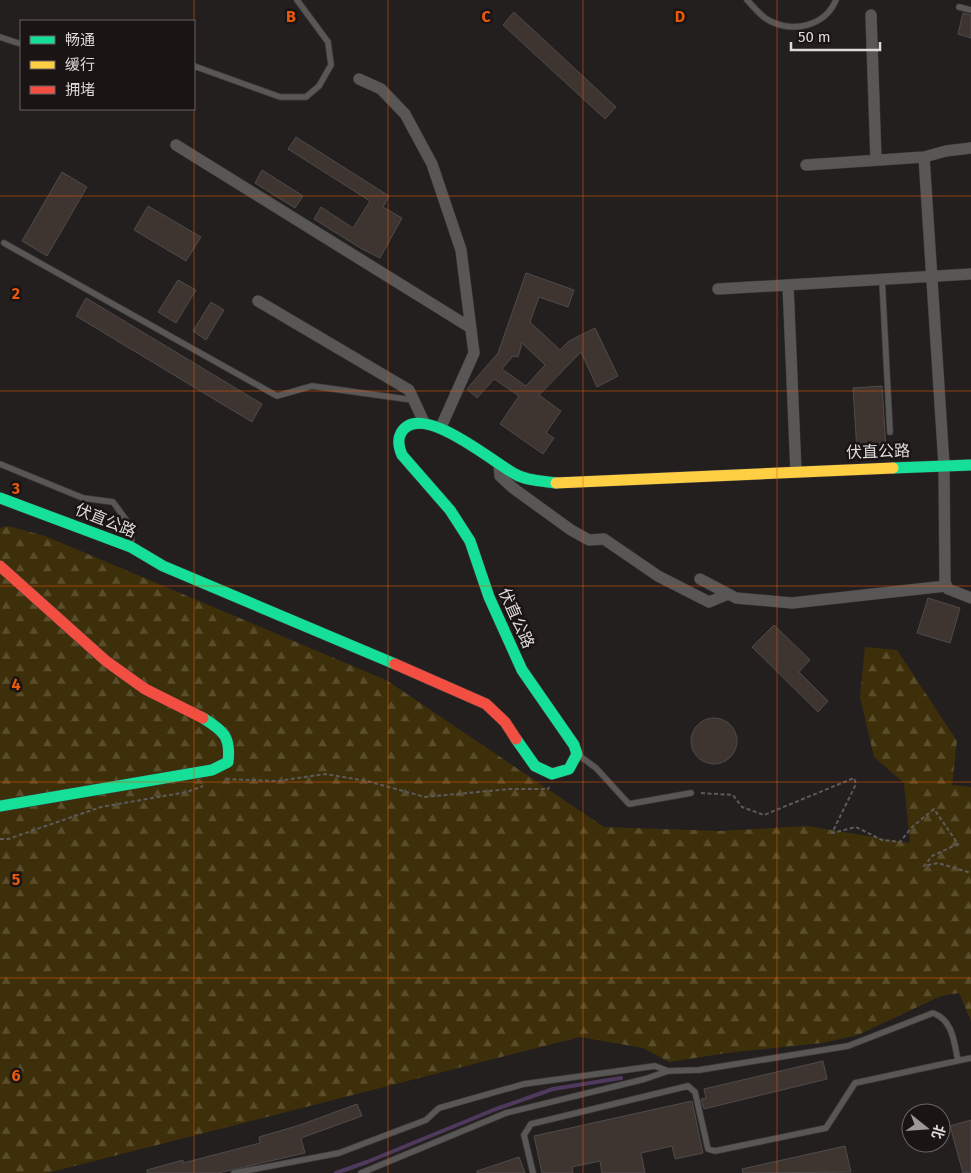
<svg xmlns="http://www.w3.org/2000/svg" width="971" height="1173" viewBox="0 0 971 1173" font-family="'Fira Sans','Noto Sans SC',sans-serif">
<defs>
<pattern id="forest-firs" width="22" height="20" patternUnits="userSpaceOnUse" patternTransform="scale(1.25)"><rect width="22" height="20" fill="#3d2f09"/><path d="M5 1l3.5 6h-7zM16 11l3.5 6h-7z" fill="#594d2c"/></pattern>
</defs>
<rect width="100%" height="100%" fill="#231f1f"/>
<path fill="url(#forest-firs)" d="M8 526 45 536 386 680 604 827 720 831 807 826 910 843 904 783 874 757 860 697 865 647 897 650 957 741 952 785 971 787V1021L959 993 941 996 858 1035 822 1043 727 1053 669 1062 643 1048 580 1037 47 1173H0V528Z"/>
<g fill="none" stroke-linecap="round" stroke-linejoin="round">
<path stroke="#4f395c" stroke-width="4" d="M336 1173 367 1162 496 1109 553 1089 621 1078"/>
</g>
<path fill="#3e3530" stroke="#4e4b4a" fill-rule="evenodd" d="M514 12 616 107 605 119 503 25Z
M963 13 971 15V38L958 34Z
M296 137 389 196 383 207 402 218 380 258 362 249 314 219 321 207 353 228 370 201 288 149Z
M262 170 303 196 295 208 255 183Z
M62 172 87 187 47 256 22 241Z
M148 206 201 237 186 261 134 230Z
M526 273 574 290 568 307 539 297 530 322 560 350 569 341 595 328 618 376 597 387 581 352 539 395 561 411 546 433 554 438 543 454 500 424 519 396 494 379 477 398 467 389 498 353ZM522 343 545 365 526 386 502 369 513 356 518 357Z
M178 280 196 290 176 323 158 312Z
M86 298 262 404 252 422 76 316Z
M211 302 224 310 206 340 193 331Z
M882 386 886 449 857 451 853 388Z
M928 598 960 608 950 643 917 633Z
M774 625 810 660 799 672 828 701 818 712 752 647Z
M691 741a23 23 0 1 1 46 0a23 23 0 1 1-46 0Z
M823 1061 827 1079 704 1109 701 1099 706 1098 704 1089Z
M692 1101 703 1153 675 1159 672 1146 641 1153 645 1173H602L600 1161 572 1167 573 1173H542L534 1136Z
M357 1104 362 1116 301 1138 305 1153 218 1173H147V1170L183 1160V1163L260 1143 259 1137 300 1125Z
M971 1120V1173H963L950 1126Z
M845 1146 851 1172 743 1173 742 1169Z
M519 1157 525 1173H477V1171Z"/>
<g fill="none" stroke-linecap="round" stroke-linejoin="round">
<defs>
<path id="lane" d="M747 0C753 6 761 17 770 21 794 33 825 26 836 0
M959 7 971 10
M0 37 21 44
M194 66 280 97H306L319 86 331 65 328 42 297 0
M4 243 277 396 312 386 413 400
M882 279 890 432
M0 464 83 498 113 502 132 528 131 547
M577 754 596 768 629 804 691 793
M234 1173 339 1153 426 1120 439 1108 524 1084 655 1066 668 1071
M361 1173 506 1113 645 1079 668 1071 699 1070 848 1046 933 1013C953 1020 954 1042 958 1061
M533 1173 524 1135 531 1124 688 1086 695 1092 708 1149 715 1151 826 1128 855 1083 971 1058"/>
<path id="street" d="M871 15 876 160
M359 79 381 89 405 114 432 164 461 250 474 353 441 427
M176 145 471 328
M924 157 946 151 971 148
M806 165 924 157 944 465 945 582 948 589 971 598
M788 285 796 472
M718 289 971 274
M258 301 409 390 424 422
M499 464 500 476 513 488 571 530 589 540 604 539 658 576 709 602 728 594
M700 579 736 598 792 603 946 586"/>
<path id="fast" d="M893 468 971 465
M0 498 131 547 163 566 395 664
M516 739 535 766 552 774 569 769 577 754 574 745 522 670 489 597 470 541 450 510 402 455C399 448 397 440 401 433 420 399 495 464 515 474 527 481 543 481 556 483
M0 806 212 770 228 762C231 737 224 731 203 718"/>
<path id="slow" d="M556 483 893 468"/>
<path id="jam" d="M0 566 106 661 145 689 203 718
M395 664 486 704 505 722 516 739"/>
</defs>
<use href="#lane" stroke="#3e3b3b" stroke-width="7"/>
<use href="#street" stroke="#3e3b3b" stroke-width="12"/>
<use href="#fast" stroke="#3e3b3b" stroke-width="12"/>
<use href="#slow" stroke="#3e3b3b" stroke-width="12"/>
<use href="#jam" stroke="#3e3b3b" stroke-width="12"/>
<path stroke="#5c5a5a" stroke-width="2" stroke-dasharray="4 2.5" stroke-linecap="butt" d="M226 779 278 781 325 774 367 781 425 797 510 789H548L549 787
M701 793 733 795 742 807 764 815 854 778 856 784 832 833 856 827 882 840 900 842 912 827 934 809 958 844 932 856 924 866 938 863 971 873
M0 839H8L101 807 187 792 203 786"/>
<use href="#lane" stroke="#595656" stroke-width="5.5"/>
<use href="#street" stroke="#595656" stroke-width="11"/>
<use href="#fast" stroke="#16e098" stroke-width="11"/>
<use href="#slow" stroke="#ffcf43" stroke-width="11"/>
<use href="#jam" stroke="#f24e42" stroke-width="11"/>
</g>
<path fill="none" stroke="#e8590c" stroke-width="1" stroke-opacity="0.55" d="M194 0V1173M388 0V1173M583 0V1173M777 0V1173M0 196H971M0 391H971M0 586H971M0 782H971M0 978H971"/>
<g text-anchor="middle" stroke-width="5" stroke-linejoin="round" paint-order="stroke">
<g font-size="16" fill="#dfdada" stroke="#1b1414">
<text transform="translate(878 451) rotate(-2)" y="6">伏直公路</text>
<text transform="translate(106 520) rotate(22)" y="6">伏直公路</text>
<text transform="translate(517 618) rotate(66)" y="6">伏直公路</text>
</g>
</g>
<g font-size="16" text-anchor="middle" font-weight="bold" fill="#e8590c" stroke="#1b1414" stroke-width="5" stroke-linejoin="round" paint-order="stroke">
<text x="291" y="22">B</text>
<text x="486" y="22">C</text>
<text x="680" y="22">D</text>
<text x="16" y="299">2</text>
<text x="16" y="494">3</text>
<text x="16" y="690">4</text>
<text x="16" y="885">5</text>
<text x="16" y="1081">6</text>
</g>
<rect x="20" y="20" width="175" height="90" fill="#1b1414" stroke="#696363"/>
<rect x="30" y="36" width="25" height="8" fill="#16e098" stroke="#696363"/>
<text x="65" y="45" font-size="15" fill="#dfdada">畅通</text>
<rect x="30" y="61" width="25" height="8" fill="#ffcf43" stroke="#696363"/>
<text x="65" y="70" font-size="15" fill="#dfdada">缓行</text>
<rect x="30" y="86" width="25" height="8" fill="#f24e42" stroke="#696363"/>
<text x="65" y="95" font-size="15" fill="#dfdada">拥堵</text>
<g transform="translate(926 1128) rotate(107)"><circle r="24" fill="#1b1414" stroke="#696363"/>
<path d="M0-4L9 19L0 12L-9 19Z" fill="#9d9999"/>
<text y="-8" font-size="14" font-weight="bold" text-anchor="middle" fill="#dfdada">北</text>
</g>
<path d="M791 42v8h89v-8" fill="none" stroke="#dfdada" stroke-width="2.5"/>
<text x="798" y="42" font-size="15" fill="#dfdada" stroke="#1b1414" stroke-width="4" paint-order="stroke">50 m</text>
</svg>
